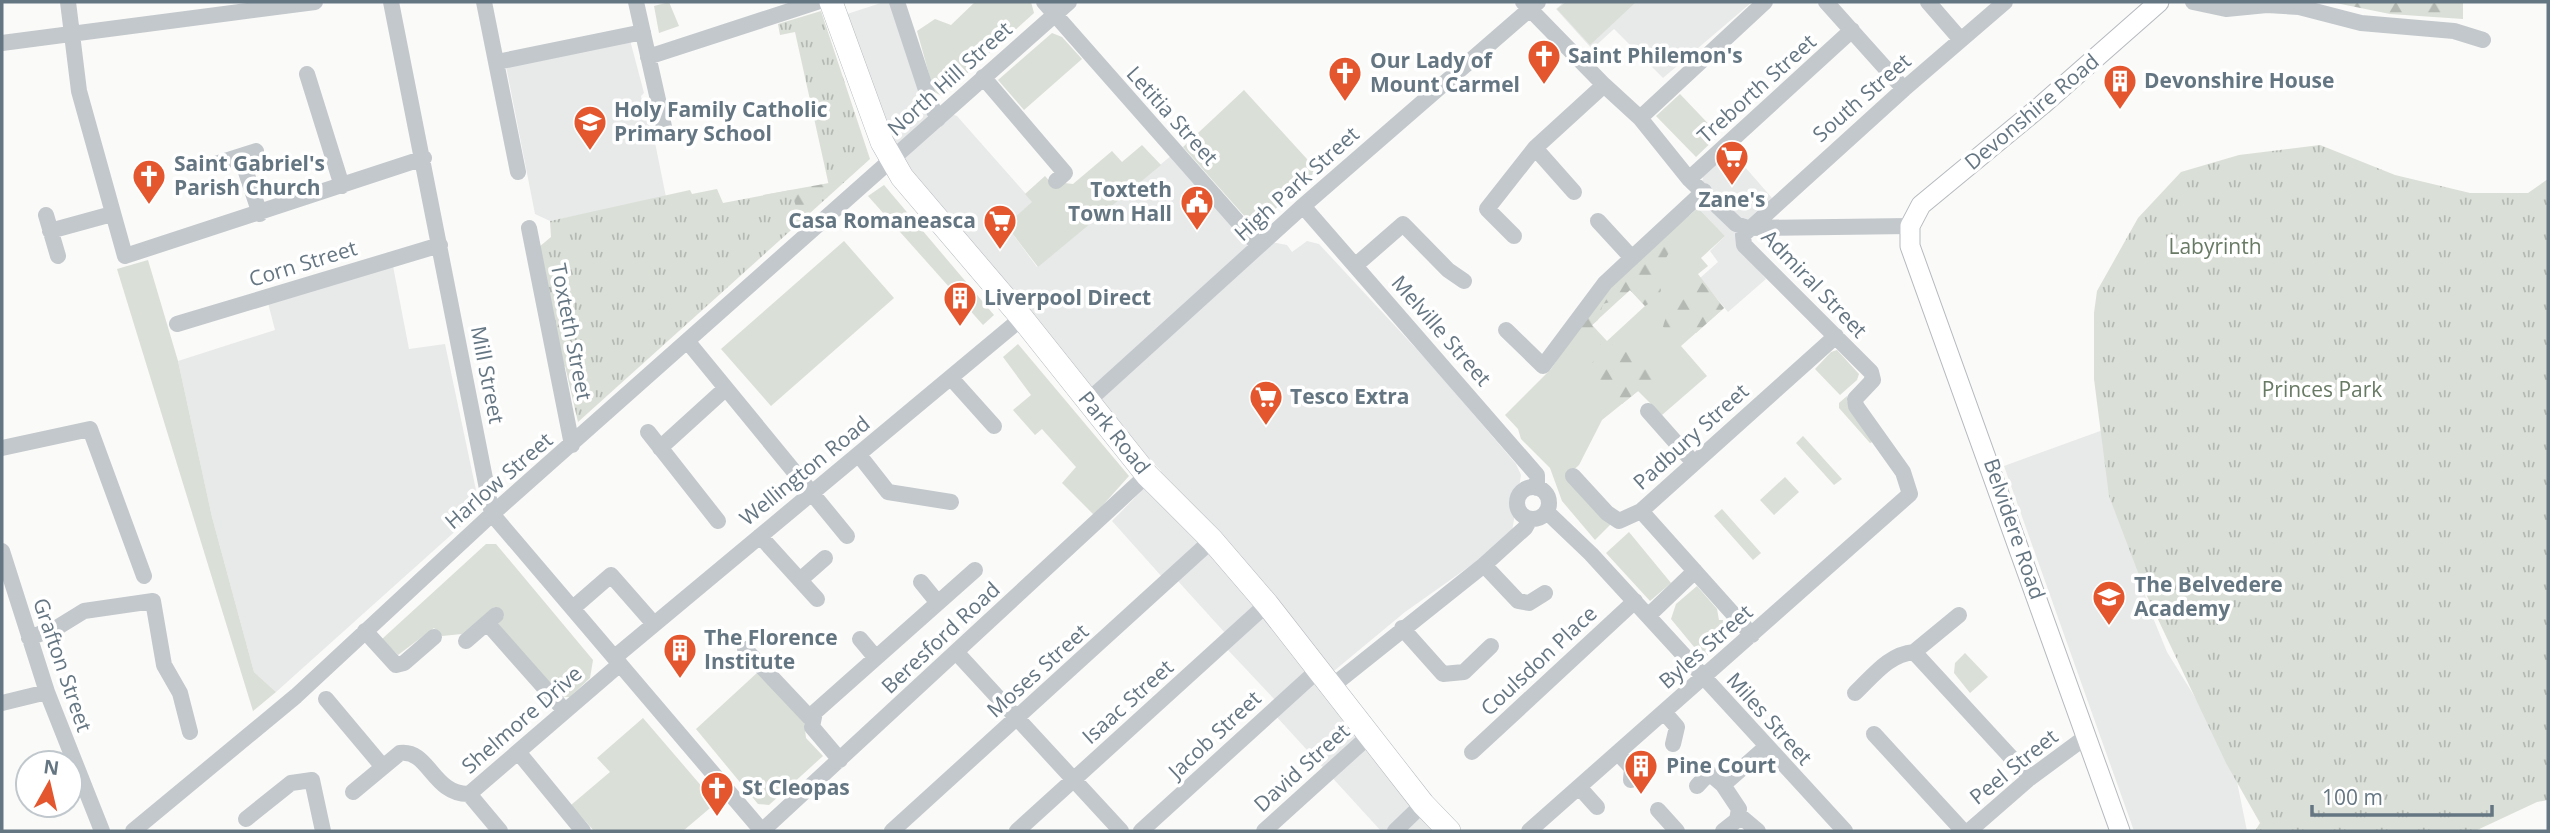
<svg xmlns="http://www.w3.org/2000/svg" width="2550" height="833" viewBox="0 0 2550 833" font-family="'Open Sans',sans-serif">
<defs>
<pattern id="forest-firs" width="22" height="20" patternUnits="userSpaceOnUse" patternTransform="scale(1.75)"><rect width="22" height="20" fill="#dadfd7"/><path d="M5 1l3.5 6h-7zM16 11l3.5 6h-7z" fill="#b4b9b4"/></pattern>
<pattern id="park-tufts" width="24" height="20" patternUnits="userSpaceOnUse" patternTransform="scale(1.75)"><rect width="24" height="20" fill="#dadfd7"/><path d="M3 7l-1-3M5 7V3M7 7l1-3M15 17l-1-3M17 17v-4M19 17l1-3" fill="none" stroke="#b4b9b4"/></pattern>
</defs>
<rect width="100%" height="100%" fill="#fafaf8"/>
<path fill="#e8e9e9" d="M884 2H892L926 105 957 116 1033 202 1006 225 1037 267 1172 155 1246 237 1287 245 1292 252 1307 241 1319 244 1435 369 1516 464 1521 475 1512 532 1494 549 1405 612 1317 685 1442 831H1381L1275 715 1276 701 1227 649 1226 634 1177 580 1163 578 1112 521 1161 471 1104 411 936 206 888 137 847 14Z
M1564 2H1752L1663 78 1614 29 1592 49 1556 9Z
M630 40 644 93 641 96 643 106 648 108 666 197 550 221 535 214 506 66Z
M1731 151 1772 198 1740 249 1766 279 1728 312 1700 278 1718 262 1710 251 1725 236 1698 208 1703 177Z
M393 266 409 349 445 344 480 509 276 692 254 672 212 517 178 361 275 330 268 303Z
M2103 430 2123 522 2149 608 2167 652 2232 757 2247 831H2134L2004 466Z"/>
<path fill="#dadfd7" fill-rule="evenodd" d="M669 2 679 26 659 33 654 6Z
M975 2H1031L1034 13 942 96 934 92 917 31 935 19 951 25Z
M1566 2H1636L1590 45 1557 9Z
M1052 33 1062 37 1082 59 1024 110 998 80Z
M1244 90 1317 170 1255 228 1183 147Z
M1680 94 1719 135 1696 157 1656 116Z
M1142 145 1161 165 1038 267 1006 225 1032 202 1025 194 1045 176 1053 185 1056 182 1073 184 1112 151 1122 162Z
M884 185 994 315 983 325 868 196Z
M1698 208 1725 236 1701 258 1708 266 1698 274 1724 308 1681 346 1707 376 1662 415 1638 391 1602 420 1579 465 1569 474 1612 523 1595 540 1562 501 1550 468 1521 439 1518 429 1505 415 1551 369 1608 285ZM1630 290 1645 306 1607 341 1592 325Z
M844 241 894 298 771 406 721 349Z
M148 260 178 361 212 517 254 672 276 692 253 711 117 269Z
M1018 344 1129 476 1094 515 1062 483 1076 467 1042 429 1035 435 1013 410 1031 395 1003 357Z
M1837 350 1859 374 1857 380 1840 395 1815 369 1831 352Z
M1847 396V401L1875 441 1870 443 1839 408V403Z
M1803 436 1842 479 1834 485 1796 443Z
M1785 477 1799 492 1774 515 1760 500Z
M1722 509 1761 553 1753 560 1714 516Z
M1629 532 1671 583 1650 601 1606 553Z
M486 544H496L593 660 590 678 570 697H560L498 624 504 616 494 607 462 634 442 636 434 628 398 655 382 639Z
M1697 586 1717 609 1719 620H1723L1721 641 1704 659 1671 619 1676 604Z
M1965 653 1988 677 1970 693 1954 673 1955 663Z
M758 672 804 721 806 738 823 756 769 805 758 804 696 729Z
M643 718 716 803 683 831H594L571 805 610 772 597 758Z"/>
<path fill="url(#forest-firs)" d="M2331 2H2463V19L2390 14Z
M829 183 831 187 783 236 763 195Z
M1665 235 1671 249 1666 258 1664 270 1655 275 1661 290 1658 298 1645 306 1630 290 1620 299 1603 304 1598 320 1592 325 1598 332 1594 335 1599 344 1608 348 1623 337 1628 336 1639 346 1644 358 1656 361 1663 369 1662 381 1648 392 1638 391 1622 404 1613 399 1595 377 1578 376 1599 356V351L1585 350 1580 346 1582 334 1578 328 1608 285Z
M1699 279 1724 308 1696 333 1687 326 1674 334 1663 327C1668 306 1684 292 1699 279Z"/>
<path fill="url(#park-tufts)" d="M821 11 870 159 578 422 565 366 563 368 539 247 551 237 550 221 690 190 692 194 717 189 723 203 791 190 797 210 829 186 795 32 780 35 778 24Z
M2320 145 2395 175 2470 193H2528L2548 179V800L2537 802 2475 831H2255L2260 823 2226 763 2147 596 2109 496 2094 379V313L2097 291 2138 218 2181 172 2239 155Z"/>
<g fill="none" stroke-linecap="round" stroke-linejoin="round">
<defs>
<path id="major" d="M2120 831 1910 246V226L1921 205 2042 105 2159 2"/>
<path id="highway" d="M831 2 882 142 902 177 1022 318 1147 475 1212 540 1267 604 1423 804 1449 831"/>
</defs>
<use href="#major" stroke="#b5babe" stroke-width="21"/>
<use href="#highway" stroke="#b4b9bd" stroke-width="24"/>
<path stroke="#c3c8cc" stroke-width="16" d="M68 2 79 91 125 256 424 158
M391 2 492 514 762 831
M484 2 518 172
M636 2 665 131
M897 2 931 105 938 119
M1044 2 1259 246
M1523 2 1604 85 1640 118 1689 179 1736 224 1748 228 1910 226
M1826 2 1904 89
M1928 2 1961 40
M2193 2 2226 9 2267 5 2299 7 2361 23 2454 31 2483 40
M2 43 315 2
M648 57 817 2
M497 62 643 32
M307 74 342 186
M983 77 1065 173 1056 181
M1640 118 1765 2
M1535 148 1574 192
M241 157 260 214
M212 165 256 151
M1689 179 1852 30
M1303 206 1537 475V488
M46 215 58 256
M1598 221 1632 258
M529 228 572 445
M50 231 112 214
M1514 236 1487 209 1535 148 1604 85
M1356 265 1403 224 1448 270 1464 281
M177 324 440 245
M1506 330 1543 366 1605 283 1704 191
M688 342 847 536
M951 378 994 426
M1088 401 1303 206 1538 2
M1648 411 1694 463
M648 432 718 521
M2 448 90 429 144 576
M660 448 725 389
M859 455 888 492 951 502
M1573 476 1607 513 1619 521 1641 511 1836 336
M1517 503a16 16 0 1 1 32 0a16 16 0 1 1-32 0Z
M1641 511 1752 635
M1547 512 1591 554 1845 831
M760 536 817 599
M2 551 47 692 102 831
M1484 565 1518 601 1529 603 1545 593
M800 580 825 558
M921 582 938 603
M573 608 611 575 654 624
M1648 616 1695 571
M488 624 565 711
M1402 628 1443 674 1464 672 1491 646
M365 631 396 665 404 663 434 637
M29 638 58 627 84 611 153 601 164 665 180 693 190 732
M860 639 876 658
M466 641 496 615
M745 649 812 720
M1914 652 2030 778
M1914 652 1959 615
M957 653 1121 831
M615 657 1022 318
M1331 687 1484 565 1525 528 1530 519
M1855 693C1873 676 1889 654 1914 652
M326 699 383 767
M2 703 47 692
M1664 712 1677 727 1673 744
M1874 734 1963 831
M1472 752 1635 601
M519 753 583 831
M1618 753 1632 768 1631 780
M840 760 812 727 815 712 975 570
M1697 786 1709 773 1723 785
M1579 787 1597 807
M353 792 400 753C429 749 433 795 469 794L620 664
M469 794 500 831
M1658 810 1677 831
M1739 815 1758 831
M246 819 291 783 312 780 323 831
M133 831 296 696 492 514 1069 2
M762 831 1147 475
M892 831 1212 540
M1017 831 1267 604
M1141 831 1318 670
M1264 831 1369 736
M1395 831 1423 804
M1529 831 1910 494 1903 472 1856 406 1855 399 1873 380 1871 372 1744 245 1743 235 1904 89 2005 2
M1723 831 1737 820 1739 809 1723 785 1765 748
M1969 831 2030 778 2087 736"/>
<use href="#major" stroke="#fff" stroke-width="19"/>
<use href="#highway" stroke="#fff" stroke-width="23"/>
</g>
<defs>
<symbol id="church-pin" viewBox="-11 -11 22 30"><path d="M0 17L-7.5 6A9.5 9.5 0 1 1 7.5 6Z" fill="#e4572e" stroke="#fff"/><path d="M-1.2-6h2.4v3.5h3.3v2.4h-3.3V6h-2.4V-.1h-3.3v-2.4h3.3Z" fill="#fff"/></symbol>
<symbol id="building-pin" viewBox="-11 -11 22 30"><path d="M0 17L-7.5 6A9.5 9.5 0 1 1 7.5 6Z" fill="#e4572e" stroke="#fff"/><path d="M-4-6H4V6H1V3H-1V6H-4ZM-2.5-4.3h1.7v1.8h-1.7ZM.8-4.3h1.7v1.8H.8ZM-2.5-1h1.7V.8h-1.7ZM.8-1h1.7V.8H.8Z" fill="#fff"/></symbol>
<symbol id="school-pin" viewBox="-11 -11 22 30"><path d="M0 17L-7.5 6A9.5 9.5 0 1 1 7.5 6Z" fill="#e4572e" stroke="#fff"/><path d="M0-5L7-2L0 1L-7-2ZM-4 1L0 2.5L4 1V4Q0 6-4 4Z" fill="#fff"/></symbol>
<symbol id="supermarket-pin" viewBox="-11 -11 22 30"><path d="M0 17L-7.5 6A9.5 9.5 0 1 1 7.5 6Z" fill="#e4572e" stroke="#fff"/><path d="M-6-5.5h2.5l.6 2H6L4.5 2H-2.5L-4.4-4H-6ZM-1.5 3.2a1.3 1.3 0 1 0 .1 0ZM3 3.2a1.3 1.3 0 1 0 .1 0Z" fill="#fff"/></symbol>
<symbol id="civic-pin" viewBox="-11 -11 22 30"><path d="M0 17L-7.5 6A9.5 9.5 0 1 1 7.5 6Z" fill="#e4572e" stroke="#fff"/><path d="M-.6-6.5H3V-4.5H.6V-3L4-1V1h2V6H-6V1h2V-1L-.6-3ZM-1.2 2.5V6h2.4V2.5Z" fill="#fff"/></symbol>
</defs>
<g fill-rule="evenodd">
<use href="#church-pin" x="1525" y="37" width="38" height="52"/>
<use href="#church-pin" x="1326" y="54" width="38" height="52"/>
<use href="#building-pin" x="2101" y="62" width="38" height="52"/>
<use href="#school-pin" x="571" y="103" width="38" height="52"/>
<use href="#supermarket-pin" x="1713" y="138" width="38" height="52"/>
<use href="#church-pin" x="130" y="157" width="38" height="52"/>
<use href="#civic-pin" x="1178" y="183" width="38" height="52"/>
<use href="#supermarket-pin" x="981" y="202" width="38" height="52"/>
<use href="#building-pin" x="941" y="279" width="38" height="52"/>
<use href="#supermarket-pin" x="1247" y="378" width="38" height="52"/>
<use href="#school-pin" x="2090" y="578" width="38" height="52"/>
<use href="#building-pin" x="661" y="631" width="38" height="52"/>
<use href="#building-pin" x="1622" y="747" width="38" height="52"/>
<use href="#church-pin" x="698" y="769" width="38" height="52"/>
</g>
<g text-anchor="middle" stroke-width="7" stroke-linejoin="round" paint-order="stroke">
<g font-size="21" font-weight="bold" fill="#657683" stroke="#fff" text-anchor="start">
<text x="1568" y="63">Saint Philemon's</text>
<text x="1370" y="68">Our Lady of<tspan x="1370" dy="24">Mount Carmel</tspan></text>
<text x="2144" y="88">Devonshire House</text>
<text x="614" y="117">Holy Family Catholic<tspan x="614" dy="24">Primary School</tspan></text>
<text x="174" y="171">Saint Gabriel's<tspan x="174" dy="24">Parish Church</tspan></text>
<text x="1172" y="197" text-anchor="end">Toxteth<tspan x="1172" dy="24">Town Hall</tspan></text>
<text x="1732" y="207" text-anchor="middle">Zane's</text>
<text x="976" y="228" text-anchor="end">Casa Romaneasca</text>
<text x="984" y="305">Liverpool Direct</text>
<text x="1290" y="404">Tesco Extra</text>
<text x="2134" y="592">The Belvedere<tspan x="2134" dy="24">Academy</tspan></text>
<text x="704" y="645">The Florence<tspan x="704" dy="24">Institute</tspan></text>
<text x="1666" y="773">Pine Court</text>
<text x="742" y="795">St Cleopas</text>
</g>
<g font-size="21" fill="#657683" stroke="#fff">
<text transform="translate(950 79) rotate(-42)" y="7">North Hill Street</text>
<text transform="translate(1757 89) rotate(-42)" y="7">Treborth Street</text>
<text transform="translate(1862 98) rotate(-41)" y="7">South Street</text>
<text transform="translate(2032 112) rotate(-40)" y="7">Devonshire Road</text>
<text transform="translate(1172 116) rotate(48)" y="7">Letitia Street</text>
<text transform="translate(1297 184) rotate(-42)" y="7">High Park Street</text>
<text transform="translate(303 264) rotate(-17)" y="7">Corn Street</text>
<text transform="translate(1814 284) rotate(46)" y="7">Admiral Street</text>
<text transform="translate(1441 331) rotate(49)" y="7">Melville Street</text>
<text transform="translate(571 332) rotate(79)" y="7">Toxteth Street</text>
<text transform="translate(487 375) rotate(79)" y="7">Mill Street</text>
<text transform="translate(1114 433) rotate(51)" y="7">Park Road</text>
<text transform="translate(1691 437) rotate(-42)" y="7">Padbury Street</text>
<text transform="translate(805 471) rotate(-39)" y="7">Wellington Road</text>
<text transform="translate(499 481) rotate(-41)" y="7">Harlow Street</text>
<text transform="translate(2014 529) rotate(71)" y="7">Belvidere Road</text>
<text transform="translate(941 638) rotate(-43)" y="7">Beresford Road</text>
<text transform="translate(1706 647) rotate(-41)" y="7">Byles Street</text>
<text transform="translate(1539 661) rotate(-43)" y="7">Coulsdon Place</text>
<text transform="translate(62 665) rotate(71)" y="7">Grafton Street</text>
<text transform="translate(1038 671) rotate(-42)" y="7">Moses Street</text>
<text transform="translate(1128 702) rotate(-42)" y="7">Isaac Street</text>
<text transform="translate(1769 719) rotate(48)" y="7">Miles Street</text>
<text transform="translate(522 720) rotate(-41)" y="7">Shelmore Drive</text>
<text transform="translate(1215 735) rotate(-43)" y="7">Jacob Street</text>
<text transform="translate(2014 767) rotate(-39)" y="7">Peel Street</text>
<text transform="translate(1302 768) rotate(-42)" y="7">David Street</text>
</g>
<g font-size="21" fill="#687a64" stroke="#fff">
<text x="2215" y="254">Labyrinth</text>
<text x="2322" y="397">Princes Park</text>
</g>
</g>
<rect width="2550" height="833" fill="none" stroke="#657683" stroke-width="7"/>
<g transform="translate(49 784) rotate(8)"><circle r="33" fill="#ffffff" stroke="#c1c8cd" stroke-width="2"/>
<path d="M0-5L12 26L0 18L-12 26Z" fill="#e4572e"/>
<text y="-10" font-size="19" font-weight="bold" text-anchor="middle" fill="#657683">N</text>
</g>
<path d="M2312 805v10h180v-10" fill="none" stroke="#657683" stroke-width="3.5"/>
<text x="2322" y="805" font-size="21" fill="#657683" stroke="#ffffff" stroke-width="5" paint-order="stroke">100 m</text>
</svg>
